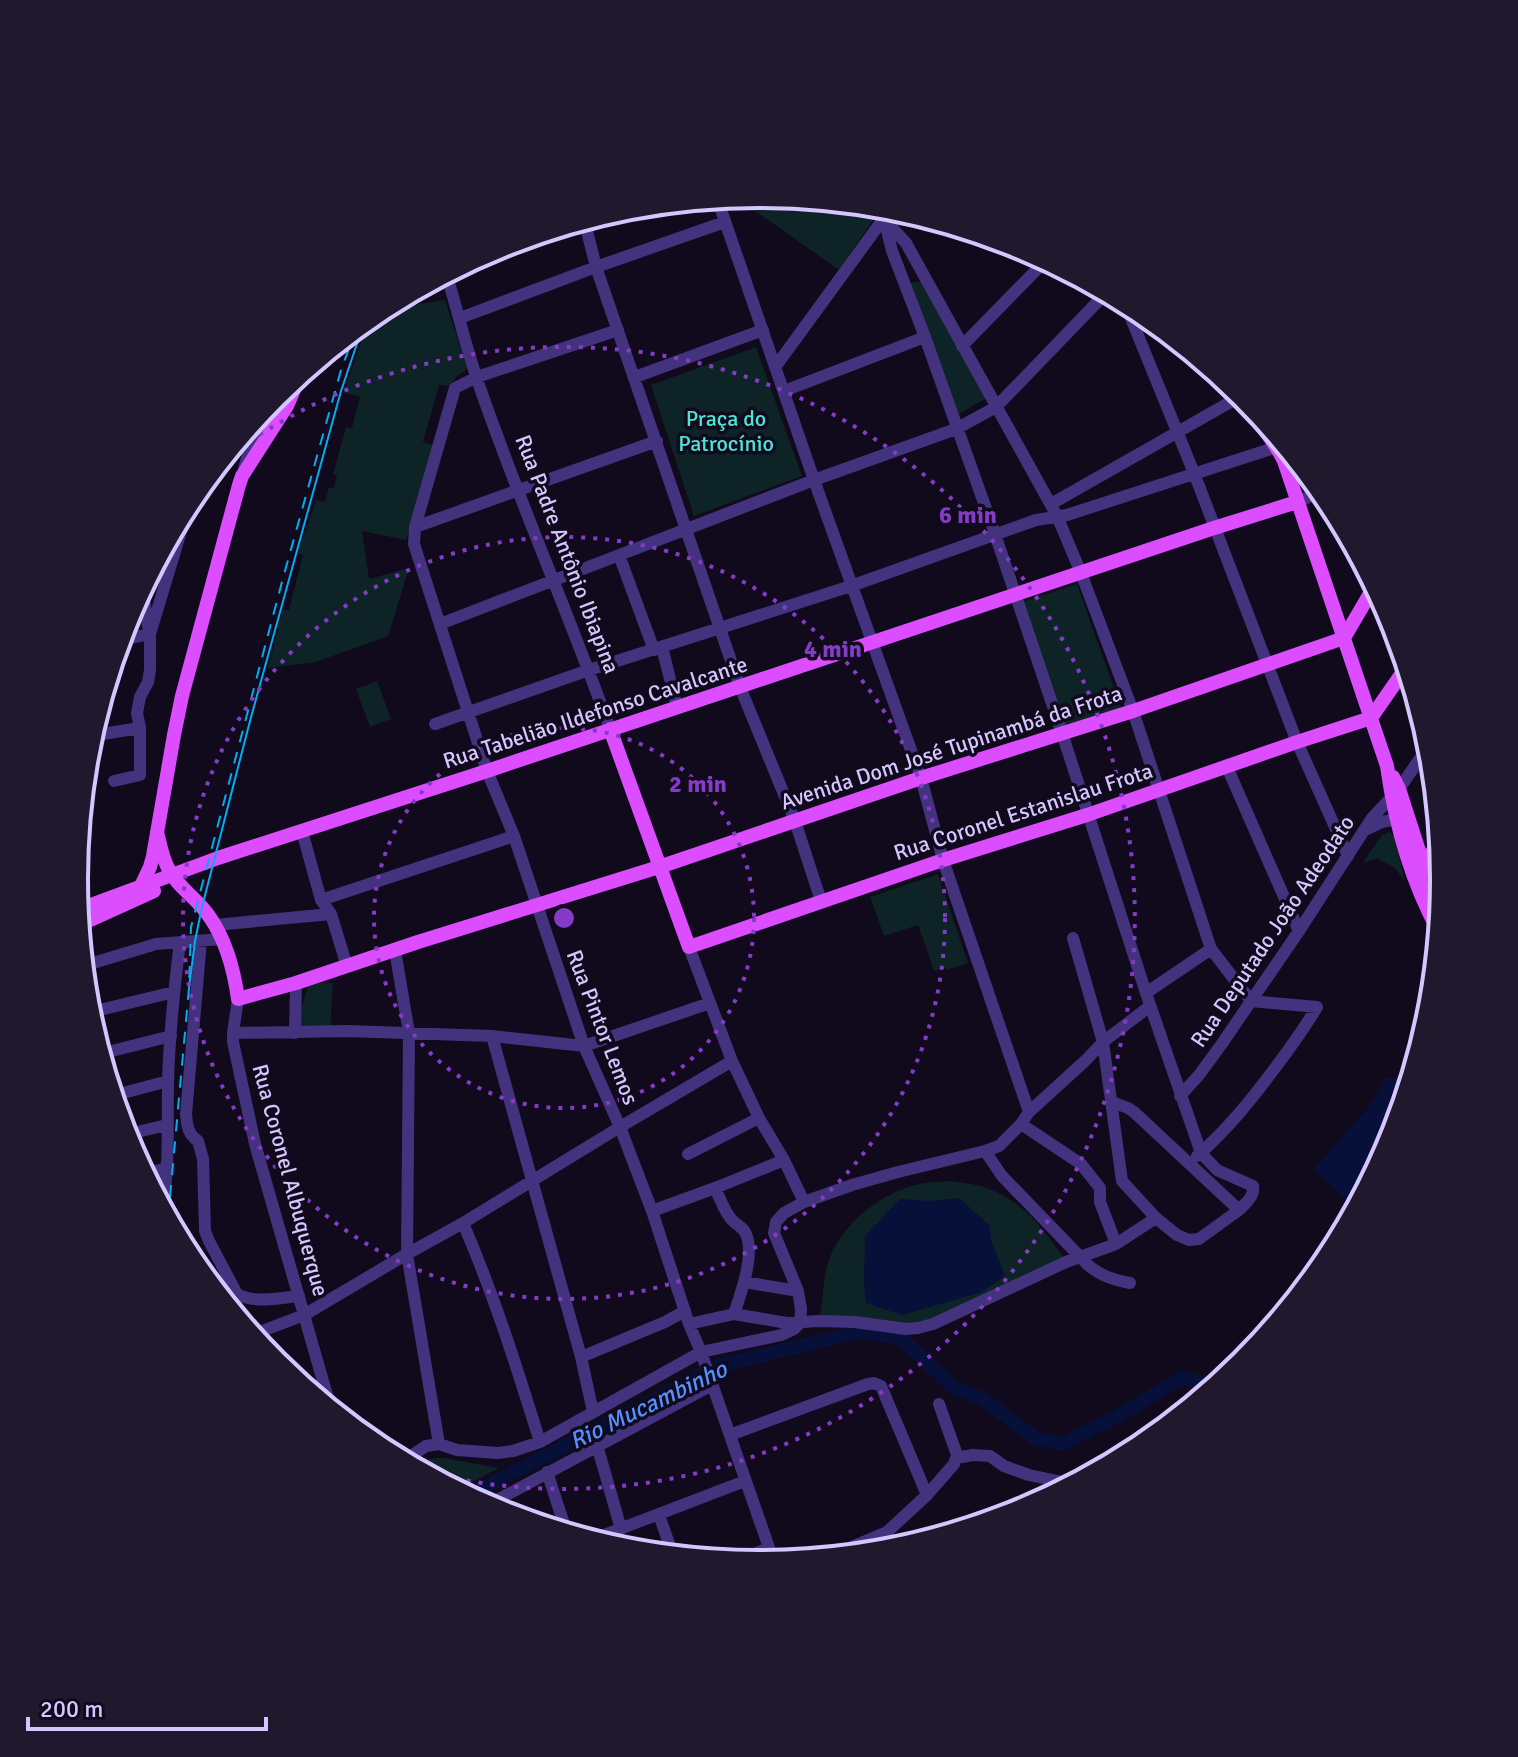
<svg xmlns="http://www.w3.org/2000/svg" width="1518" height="1757" viewBox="0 0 1518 1757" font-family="Signika,sans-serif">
<rect width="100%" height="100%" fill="#100a1c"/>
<path fill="#0d2326" d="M751 194H759L863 204 873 220 839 270 754 210 757 200Z
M921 281 988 397 956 416 910 283Z
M408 293 412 305 445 300 467 368 465 371 458 375 449 386 439 385 423 442 433 445 406 540 362 531 369 579 409 568 388 636 316 662 268 668 283 609 289 610 303 555 298 553 316 500 325 502 329 487 334 488 337 476 333 474 346 427 352 428 360 397 344 392 370 316 379 309Z
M756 347 802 476 694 516 651 385Z
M1077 584 1121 708 1065 728 1022 602Z
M377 681 391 719 370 727 356 689Z
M1390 832 1395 838 1405 882 1396 869 1377 858 1362 864 1382 835Z
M938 874 968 963 947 970 946 967 934 971 918 925 884 936 870 897Z
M309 983H333L330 1033 298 1031V1018Z
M951 1181C963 1183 978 1184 989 1189 1026 1204 1045 1230 1066 1262L933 1324 819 1321C823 1303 823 1284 827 1266 838 1227 876 1196 915 1185 926 1182 939 1182 951 1181Z
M435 1458H444L499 1468 457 1490 418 1469 426 1460Z"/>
<path fill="#061039" d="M1400 1077 1401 1094 1406 1095 1392 1141 1359 1202H1348L1314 1169 1368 1108 1386 1078Z
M959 1198 989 1225 992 1243 1005 1276 982 1292 902 1315 866 1303 864 1287 865 1236 900 1199 929 1201Z"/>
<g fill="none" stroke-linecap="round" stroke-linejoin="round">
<path stroke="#061039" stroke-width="14" d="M1231 1373 1242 1347 1262 1340
M468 1496 719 1366 862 1331 902 1339 954 1388 982 1398 1035 1438 1062 1444 1109 1421 1182 1378 1216 1386"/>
<path stroke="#43337e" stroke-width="12" d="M717 198 814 480 921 778 943 860 1029 1112
M875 205 884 218 892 251 925 337 995 534 1062 733 1146 993 1201 1153 1217 1170 1253 1186C1255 1196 1245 1204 1239 1210L1134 1112 1128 1108 1112 1102
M584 219 596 267 740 687 795 821 821 901
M886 221 906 243 1057 516 1081 573 1133 711 1211 949 1251 1001 1317 1007C1304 1029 1290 1048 1275 1068 1251 1100 1227 1130 1197 1156
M446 273C457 308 465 344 477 379 517 497 568 611 610 729
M1124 301 1194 473 1297 742 1348 856
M460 318 596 267 725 222
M618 330 477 377 455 388 415 527 414 544 487 771 514 836 584 1046 620 1127 652 1211 689 1324 701 1352 774 1562
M962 346 1047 259
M776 366 892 207
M635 377 763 330
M784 391 925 337
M267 403 278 407 287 406
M234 443 250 447
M244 469 259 414
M1297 502 1323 491
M1051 504 1241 396
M415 527 657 441
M619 555 654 650
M142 587 149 632
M440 624 814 480 956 429 996 407 1107 292
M119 640 150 634
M662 647 677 707
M435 724 589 670 851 586 1036 520 1067 515 1277 447
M90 736 140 728
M1227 767 1299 931
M114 781 140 775V728L137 713 140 697 148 682 150 670V634L192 495
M1367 829 1382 822 1397 819
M302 831 321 900 331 914 347 966
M76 862 82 914
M321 900 514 836
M215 925 331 914
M1073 938 1103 1042 1122 1181 1156 1218 1177 1235 1189 1240 1199 1239 1239 1210
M201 941 186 1114C187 1126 188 1134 198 1141L203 1159 205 1231 209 1241 237 1294C255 1304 280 1298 299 1296
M689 947 732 1061 759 1118 784 1160 804 1202
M395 950 409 1033 407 1254 439 1444
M83 966 156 944 222 939
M1146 993 1211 949
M238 999 233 1033V1042L255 1144 331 1409
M87 1013 174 992
M233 1033 347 1031 492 1036 584 1046 710 1003
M295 1033 296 983
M492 1036 581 1357 593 1412
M100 1054 171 1036
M112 1096 168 1081
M1180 1096 1199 1075 1221 1045 1299 931 1372 818 1399 789 1430 744
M1021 1124 1081 1164 1100 1188V1202L1116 1244
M124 1135 167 1125
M985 1151 1002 1176 1088 1265C1101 1276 1114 1280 1130 1283
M688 1154 759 1118
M144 1174 167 1168
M715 1188C720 1198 725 1214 733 1221 738 1226 743 1227 746 1234 755 1255 741 1293 734 1314
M162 1208C170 1167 167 1126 168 1084 169 1037 174 990 180 942
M652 1211 715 1188 784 1160
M463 1223C494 1295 517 1368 540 1442
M744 1282 798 1291
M800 1323 801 1309 798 1291 774 1233 776 1222 784 1213 804 1202 852 1185 898 1172 985 1151 999 1146 1021 1124 1029 1112 1086 1060 1103 1042 1150 1006
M689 1324 734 1314 787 1323 819 1321 855 1322 906 1329 918 1328 933 1324 1066 1262 1116 1244 1156 1218
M252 1335 304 1315 407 1254 463 1223 620 1127 732 1061
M581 1357 665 1322 685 1311
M730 1435 868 1384 874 1383 881 1386 927 1495
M597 1445 621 1529
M956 1458 973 1455 990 1456 1004 1466 1029 1475 1072 1484
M407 1463 411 1456 426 1446 439 1444 457 1450 498 1453 513 1451 540 1442 701 1352 781 1335 794 1329 800 1323
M547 1472 567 1533
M486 1506 712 1385
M659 1515 673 1555
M591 1540 745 1481
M828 1557 887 1532 927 1495 954 1464 957 1455 939 1404
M737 1561 769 1548"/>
<path stroke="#dc4dff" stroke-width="14" d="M1238 390C1250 415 1271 434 1284 461L1387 766C1395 824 1411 881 1439 932
M1371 718 1407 666
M610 729 689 947 943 860 1087 815 1297 742 1371 718
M1393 777 1399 789 1440 916
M157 832C160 843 162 857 168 868 177 887 197 898 209 916 226 940 234 970 238 999L296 983 418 942 659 867 921 778 1133 711 1344 638 1375 585
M1419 868 1423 866 1440 840
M140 888 150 867 153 856 174 735 182 696 239 485 242 476 287 406 301 373
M77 910 218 858 487 771 1214 528 1297 502
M79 925 154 891"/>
<path stroke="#00aef1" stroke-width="2" d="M189 988 195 941 202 907 250 721 341 391 365 320"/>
<path stroke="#00aef1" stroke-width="2" stroke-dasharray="12 10" stroke-linecap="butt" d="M168 1219 189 988 191 927 283 578 341 370 357 327"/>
</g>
<g fill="none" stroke="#843bc5" stroke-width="4" stroke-dasharray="4 8">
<circle cx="564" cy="918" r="190"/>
<circle cx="564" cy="918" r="381"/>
<path d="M220 462A571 571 0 1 1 426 1472"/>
</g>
<g text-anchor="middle" stroke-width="7" stroke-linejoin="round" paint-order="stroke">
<g font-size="22" fill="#4de4d9" stroke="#100a1c">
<text x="726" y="426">Praça do<tspan x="726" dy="25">Patrocínio</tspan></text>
</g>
<g font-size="22" fill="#d6c6ff" stroke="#100a1c">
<text transform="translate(568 554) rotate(69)" y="8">Rua Padre Antônio Ibiapina</text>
<text transform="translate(595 712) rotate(-18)" y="8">Rua Tabelião Ildefonso Cavalcante</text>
<text transform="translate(951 747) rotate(-18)" y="8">Avenida Dom José Tupinambá da Frota</text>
<text transform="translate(1023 811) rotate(-18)" y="8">Rua Coronel Estanislau Frota</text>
<text transform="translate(1272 931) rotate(-56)" y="8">Rua Deputado João Adeodato</text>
<text transform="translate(603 1027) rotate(69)" y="8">Rua Pintor Lemos</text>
<text transform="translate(291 1180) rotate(75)" y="8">Rua Coronel Albuquerque</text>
</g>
<g font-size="24" font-style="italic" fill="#5491ff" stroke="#100a1c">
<text transform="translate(648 1405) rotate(-26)" y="8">Rio Mucambinho</text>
</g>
</g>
<path d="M0 0H1518V1757H0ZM88 879a671 671 0 1 1 1342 0a671 671 0 1 1-1342 0Z" fill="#20192e" fill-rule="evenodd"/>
<path fill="none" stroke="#d6c6ff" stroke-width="4" d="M88 879a671 671 0 1 1 1342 0a671 671 0 1 1-1342 0Z"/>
<circle cx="564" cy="918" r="12" fill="#843bc5" stroke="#100a1c" stroke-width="4"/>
<g font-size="24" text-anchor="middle" font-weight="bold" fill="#843bc5" stroke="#100a1c" stroke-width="7" stroke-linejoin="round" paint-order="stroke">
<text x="968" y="523">6 min</text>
<text x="833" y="657">4 min</text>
<text x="698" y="792">2 min</text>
</g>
<path d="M28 1717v12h238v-12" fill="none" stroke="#d6c6ff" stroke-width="4"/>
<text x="40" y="1717" font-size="24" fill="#d6c6ff" stroke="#100a1c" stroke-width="6" paint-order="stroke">200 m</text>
</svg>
